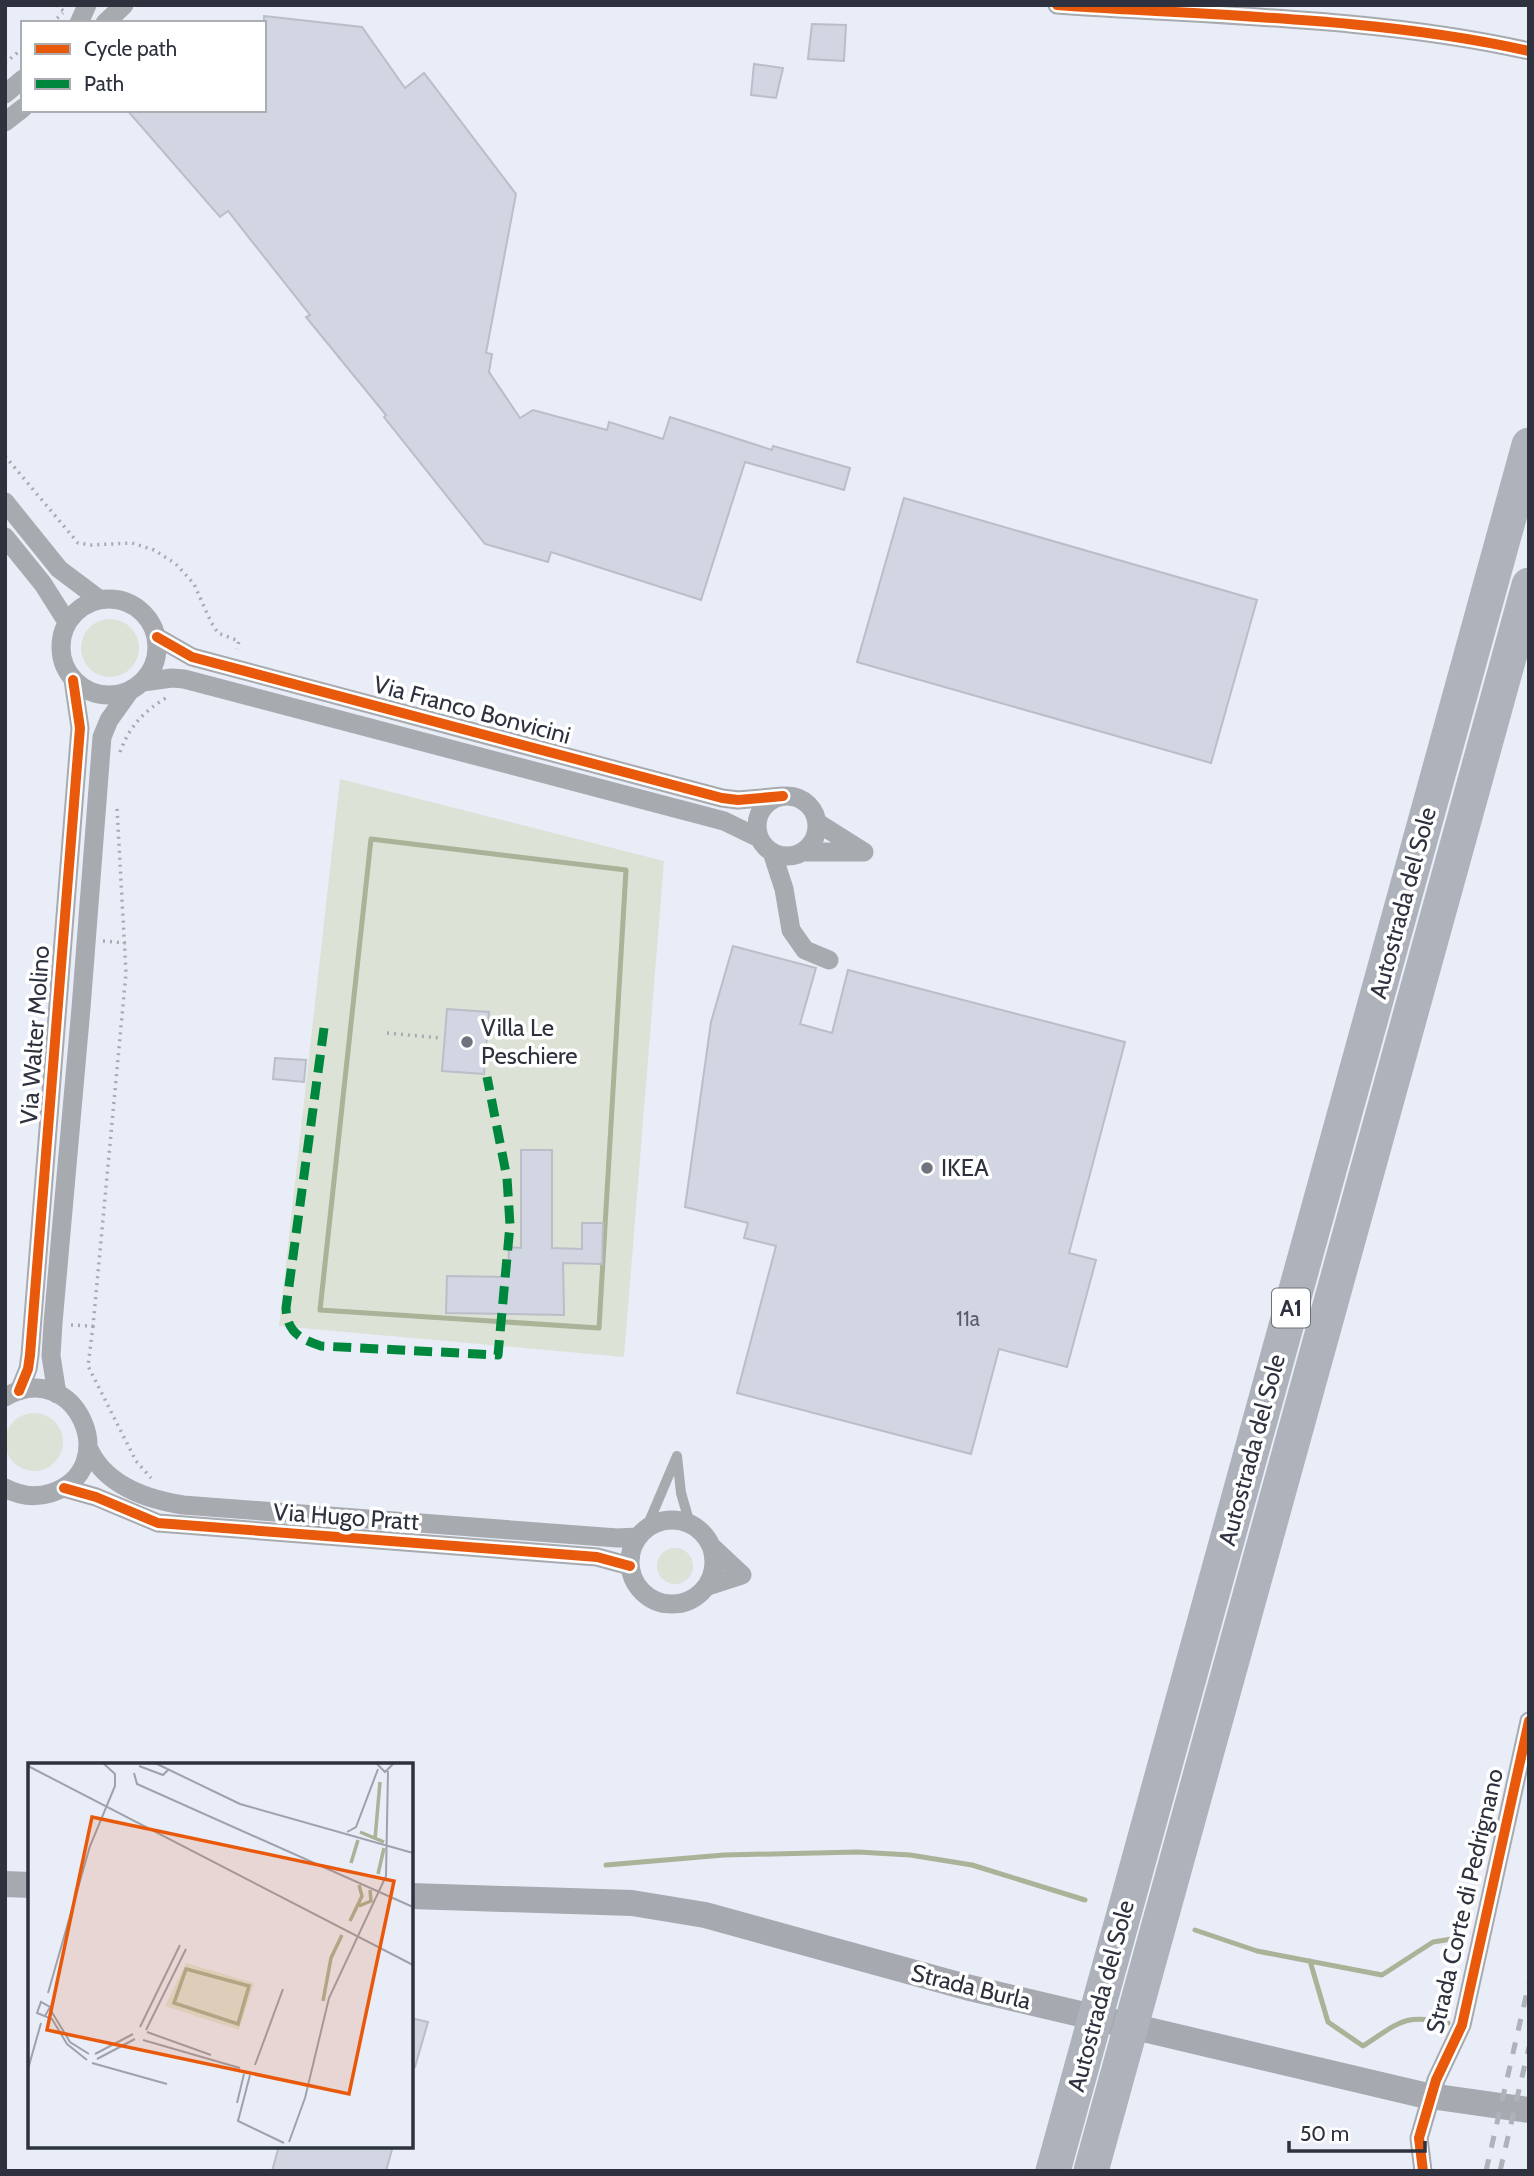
<svg xmlns="http://www.w3.org/2000/svg" width="1534" height="2176" viewBox="0 0 1534 2176" font-family="Cabin,sans-serif">
<rect width="100%" height="100%" fill="#e8edf7"/>
<path fill="#dce2d6" d="M81 648a29 29 0 1 1 58 0a29 29 0 1 1-58 0Z
M340 779 664 861 624 1357 279 1326Z
M5 1442a29 29 0 1 1 58 0a29 29 0 1 1-58 0Z
M657 1566a18 18 0 1 1 36 0a18 18 0 1 1-36 0Z"/>
<g fill="none" stroke-linecap="round" stroke-linejoin="round">
<path stroke="#aab298" stroke-width="5" d="M371 839 626 870 599 1328 320 1310Z
M606 1865 724 1855 858 1852 910 1855 972 1865 1085 1900
M1195 1930 1257 1951 1382 1975 1433 1942 1458 1938
M1310 1961 1328 2022 1363 2046C1399 2023 1403 2013 1448 2023"/>
</g>
<path fill="#d1d6e2" stroke="#babec8" stroke-width="2" d="M264 16 362 27 405 88 424 73 516 194 486 353 492 354 489 372 520 418 533 410 607 430 609 422 663 439 670 417 772 450 773 446 850 468 844 490 745 462 701 600 551 552 548 562 485 544 384 417 386 415 306 317 310 315 228 211 220 217 127 110H264Z
M812 24 846 25 844 61 808 59Z
M754 64 783 68 776 98 751 95Z
M904 498 1257 600 1211 763 857 662Z
M733 946 816 968 800 1024 832 1033 848 970 1125 1042 1069 1253 1096 1260 1067 1367 999 1349 971 1454 737 1393 776 1246 744 1238 748 1223 685 1207 711 1022Z
M447 1009 489 1012 484 1074 442 1071Z
M275 1058 306 1060 304 1082 273 1079Z
M521 1150H552V1248L582 1249V1223H603L602 1264 563 1263 564 1315 446 1313 447 1276 508 1277 509 1247 521 1248Z
M411 2018 428 2022 415 2067 411 2066Z
M279 2146H393L386 2171H272Z"/>
<g fill="none" stroke-linecap="round" stroke-linejoin="round">
<path stroke="#a7aaaf" stroke-width="3.5" stroke-dasharray="2 5" stroke-linecap="butt" d="M56 5 65 12
M52 23 63 13
M5 63 23 48
M5 456 78 543 91 545 132 543 154 550 176 564 194 584 211 622 218 633 239 641 237 649
M120 752C129 727 144 711 166 698
M103 941 126 943
M387 1033 441 1038
M71 1325 93 1326 126 973 117 808
M93 1326 88 1366 136 1461 151 1478"/>
<path stroke="#a7aaaf" stroke-width="10" d="M646 1529 677 1456 681 1493 690 1524"/>
<path stroke="#a7aaaf" stroke-width="19" d="M1057 5C1211 16 1379 17 1529 51
M79 23 87 5
M105 23 124 5
M5 94 23 79
M5 122 23 108
M5 502 59 569 99 599
M5 537 43 584 67 622
M61 647a48 48 0 1 1 96 0a48 48 0 1 1-96 0Z
M157 637 192 657 722 798 738 800 783 796
M143 682 172 678 184 679 724 821 759 838
M757 826a30 30 0 1 1 60 0a30 30 0 1 1-60 0Z
M772 852 784 889 791 930 805 950 829 960
M805 852H864L818 823
M19 1391 28 1369 30 1355 80 728 73 680
M57 1394 51 1356 53 1323 81 1008 102 737 109 720 129 692
M5 1397C76 1356 125 1469 51 1493 35 1498 20 1496 5 1488
M88 1447C104 1485 145 1499 183 1505L617 1538 638 1537
M64 1488 96 1497 158 1523 597 1557 630 1566
M630 1562a42 42 0 1 1 84 0a42 42 0 1 1-84 0Z
M708 1586 742 1575 711 1546
M1423 2171 1419 2138 1436 2080 1462 2025 1529 1721"/>
<path stroke="#a7a9b0" stroke-width="26" d="M5 1884 30 1885
M411 1896 632 1903 705 1915 966 1987 1423 2095 1529 2110"/>
<path stroke="#aeb2bb" stroke-width="35" d="M1053 2171 1529 445
M1091 2171 1529 585"/>
<path stroke="#afb2ba" stroke-width="5" stroke-dasharray="12 12" stroke-linecap="butt" d="M1486 2171 1529 1983
M1500 2171 1529 2047"/>
<path stroke="#00873e" stroke-width="9" stroke-dasharray="18 9" stroke-linecap="butt" d="M324 1028 286 1308C287 1332 300 1339 321 1346L498 1355 510 1225 507 1178 487 1077"/>
<defs>
<path id="cycleway" d="M1057 5C1211 16 1379 17 1529 51
M157 637 192 657 722 798 738 800 783 796
M19 1391 28 1369 30 1355 80 728 73 680
M64 1488 96 1497 158 1523 597 1557 630 1566
M1423 2171 1419 2138 1436 2080 1462 2025 1529 1721"/>
</defs>
<use href="#cycleway" stroke="#fff" stroke-width="15"/>
<use href="#cycleway" stroke="#e8590c" stroke-width="10"/>
</g>
<g fill="#6e737f" stroke="#fff" stroke-width="2.5">
<circle cx="467" cy="1042" r="7"/>
<circle cx="927" cy="1168" r="7"/>
</g>
<g text-anchor="middle" stroke-width="7" stroke-linejoin="round" paint-order="stroke">
<g font-size="21" fill="#585d69">
<text x="968" y="1326">11a</text>
</g>
<rect fill="#fff" stroke="#6c7078" stroke-width="2" x="1272" y="1288.5" width="38" height="39" rx="5"/>
<g font-size="23" font-weight="bold" fill="#2d323e">
<text x="1291" y="1316">A1</text>
</g>
<g font-size="24" fill="#2d323e" stroke="#fff">
<text transform="translate(472 710) rotate(15)" y="8">Via Franco Bonvicini</text>
<text transform="translate(1403 903) rotate(-75)" y="8">Autostrada del Sole</text>
<text transform="translate(35 1035) rotate(-86)" y="8">Via Walter Molino</text>
<text transform="translate(1252 1450) rotate(-75)" y="8">Autostrada del Sole</text>
<text transform="translate(346 1517) rotate(4)" y="8">Via Hugo Pratt</text>
<text transform="translate(1465 1901) rotate(-77)" y="8">Strada Corte di Pedrignano</text>
<text transform="translate(971 1987) rotate(14)" y="8">Strada Burla</text>
<text transform="translate(1101 1996) rotate(-75)" y="8">Autostrada del Sole</text>
</g>
<g font-size="24" fill="#2d323e" stroke="#fff" text-anchor="start">
<text x="481" y="1036">Villa Le<tspan x="481" dy="28">Peschiere</tspan></text>
<text x="941" y="1176">IKEA</text>
</g>
</g>
<g transform="translate(28 1763)">
<rect width="385" height="385" fill="#e8edf7"/>
<path d="M158 200 226 220 211 267 137 243Z" fill="#dce2d6"/>
<path fill="none" stroke="#aab298" stroke-width="3.5" d="M332 69 356 79M347 76 352 19M323 100 330 77M350 111 356 85M331 143 343 138 342 127M322 158 334 133 331 122M158 206 221 223 210 261 146 240ZM295 238 303 195 314 172"/>
<path fill="none" stroke="#9da2ad" stroke-width="2" d="M127 0 212 41 385 90M348 0 357 9 366 0M0 3 385 202M111 3 135 12 140 7M106 10 109 21 385 144M319 69 328 64 350 6M20 230 62 83 87 23V11L75 0M22 246 42 279 61 291M17 253 22 244 13 239 9 250 24 256 39 281 59 297M112 264 152 182M118 267 158 186M119 269 183 292M115 277 212 305M67 291 105 271M69 296 107 276M64 300 139 321M227 302 255 226M0 306 13 260M222 312 210 358 256 380M209 340 216 311M261 379 277 335 301 235 358 113 360 8"/>
<path fill="#e8590c" fill-opacity="0.15" stroke="#e8590c" stroke-width="3.5" d="M64 54 366 118 321 331 19 267Z"/>
<rect width="385" height="385" fill="none" stroke="#2d323e" stroke-width="3.5"/>
</g>
<rect width="1534" height="2176" fill="none" stroke="#2d323e" stroke-width="14"/>
<rect x="21" y="21" width="245" height="91" fill="#ffffff" stroke="#abadb2" stroke-width="2"/>
<rect x="35" y="44" width="35" height="10" fill="#e8590c" stroke="#abadb2" stroke-width="2"/>
<text x="84" y="56" font-size="21" fill="#2d323e">Cycle path</text>
<rect x="35" y="79" width="35" height="10" fill="#00873e" stroke="#abadb2" stroke-width="2"/>
<text x="84" y="91" font-size="21" fill="#2d323e">Path</text>
<path d="M1289 2141v10h136v-10" fill="none" stroke="#2d323e" stroke-width="3.5"/>
<text x="1300" y="2141" font-size="21" fill="#2d323e" stroke="#ffffff" stroke-width="5" paint-order="stroke">50 m</text>
</svg>
